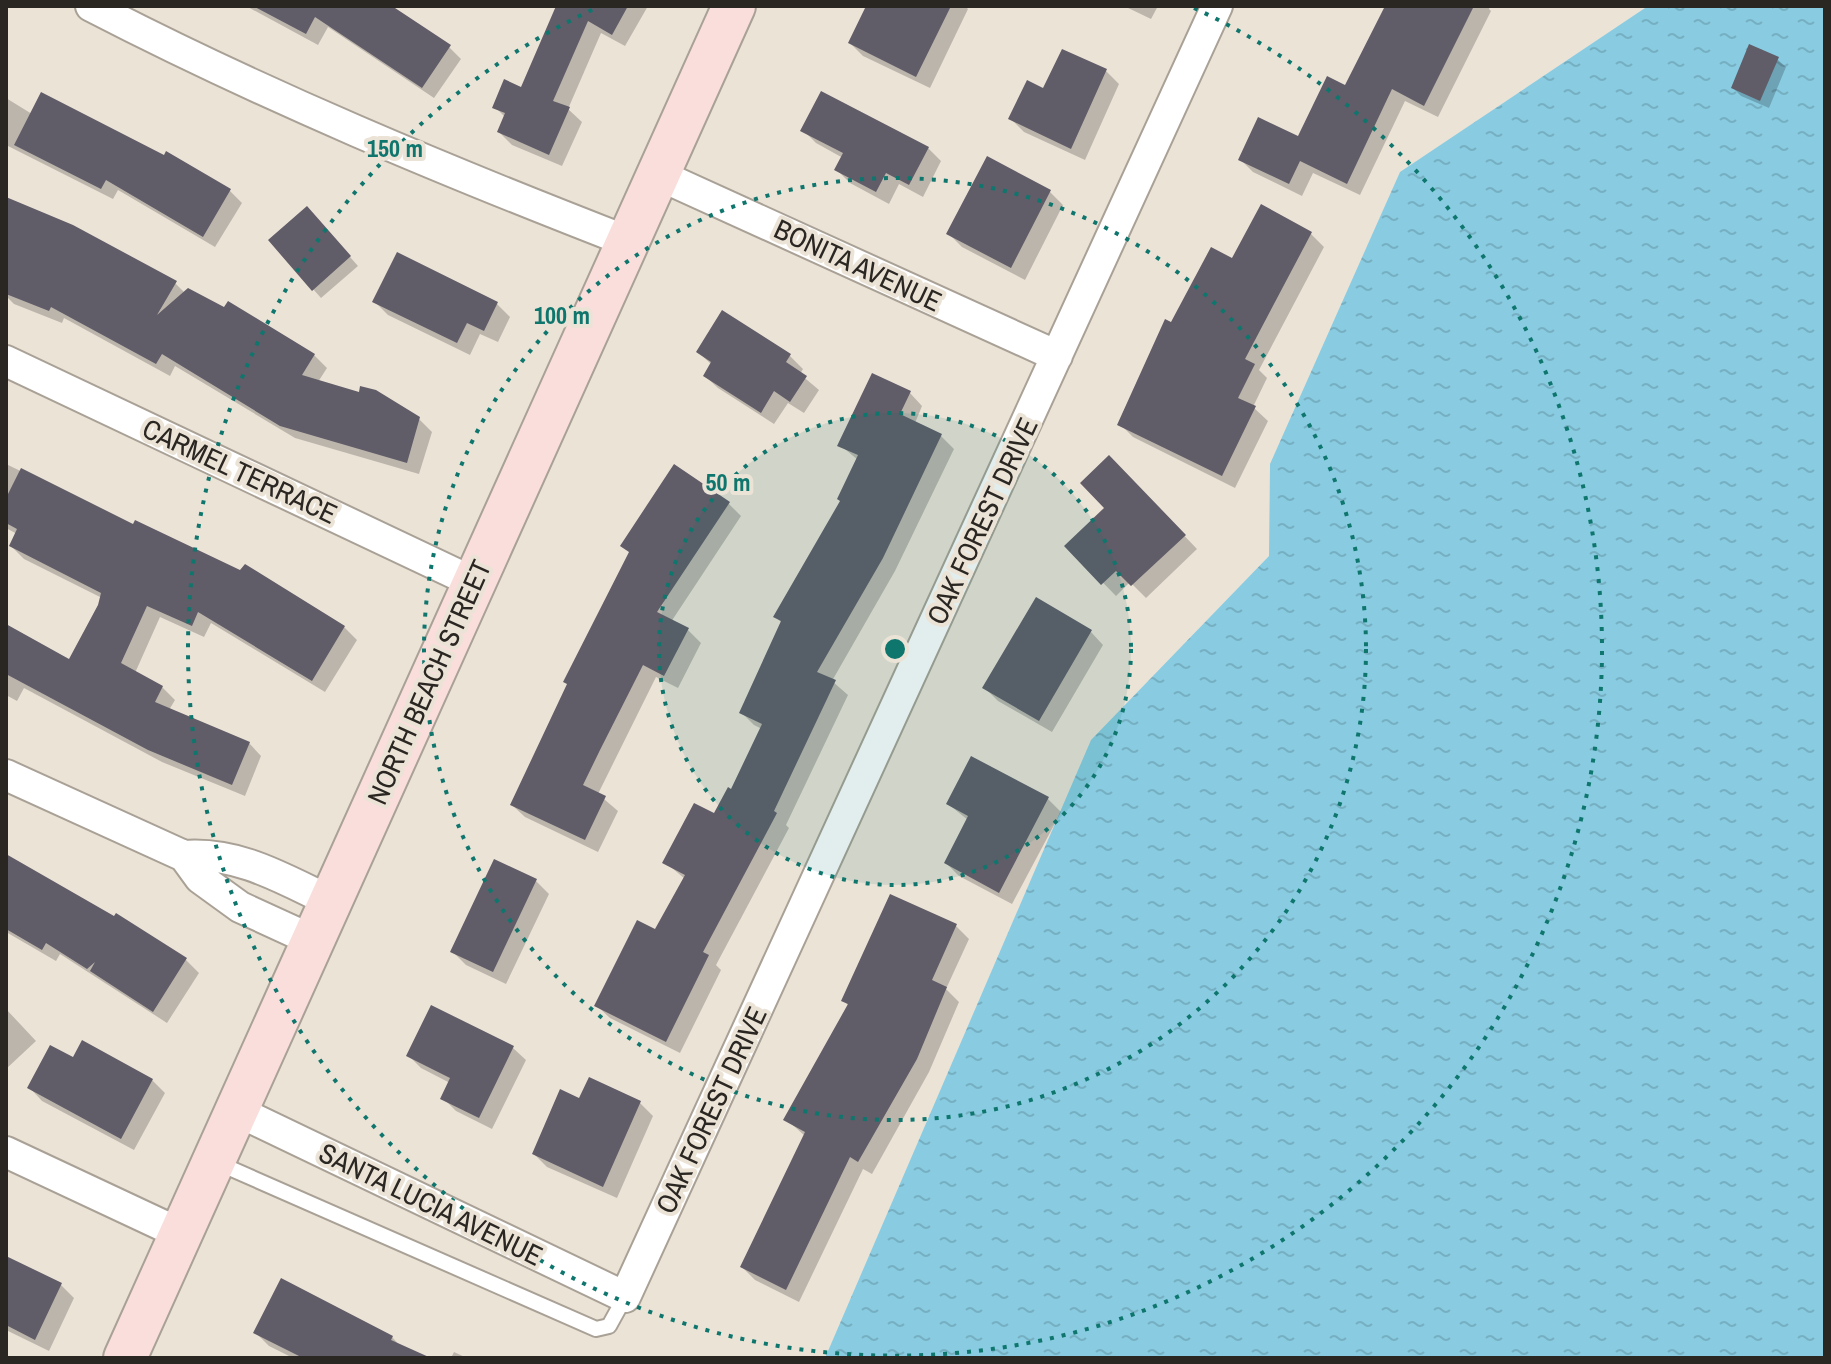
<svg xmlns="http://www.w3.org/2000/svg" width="1831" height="1364" viewBox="0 0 1831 1364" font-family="'Archivo Narrow',sans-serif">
<defs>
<pattern id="water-ripples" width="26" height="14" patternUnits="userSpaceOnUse" patternTransform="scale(2)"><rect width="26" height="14" fill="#89cce2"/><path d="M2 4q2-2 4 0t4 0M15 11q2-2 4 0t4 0" fill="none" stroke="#76afc2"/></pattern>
</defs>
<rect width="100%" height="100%" fill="#ece3d7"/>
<path fill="url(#water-ripples)" d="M1648 6H1825V1358H825L1091 740 1269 556 1270 464 1400 172Z"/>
<path fill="#0003" d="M246 6H389L449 47 461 59 434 98 328 27 318 45Z
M557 6H648L625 46 601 33 568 109 582 122 562 166 512 145 499 132 505 117 495 107 522 89Z
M868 6H965L968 9 930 88 863 56 850 43Z
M1124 6H1158L1151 19Z
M1387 6H1490L1489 9 1491 11 1438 117 1405 101 1360 195 1313 173 1302 196 1253 172 1240 159 1299 139 1346 88Z
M1063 51 1106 71 1119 84 1085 160 1024 132 1011 119 1044 91Z
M1777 59 1786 67 1769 108 1741 96 1733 88Z
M6 98 32 114 164 158 167 154 230 191 242 203 215 247 118 190 113 199 6 145Z
M803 130 928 148 941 161 923 197 899 184 889 204 850 183 837 170 843 158 816 143Z
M987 159 1050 192 1063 205 1025 280 962 247 949 234Z
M1262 207 1311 234 1324 247 1259 370 1267 378 1253 407 1268 421 1235 488 1133 437 1120 424 1172 324 1233 261Z
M315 217 358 266 321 298 313 289Z
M6 218 175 283 185 293 314 355 327 368 318 382 418 418 432 432 419 474 295 438 175 366 170 376 64 318 62 323 14 304 6 296Z
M375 302 497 304 510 317 498 342 480 334 470 355 388 315Z
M723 313 790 356 803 369 800 374 819 390 804 413 788 403 774 424 718 388 705 376 712 365 698 352Z
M910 393 922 406 915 423 941 436 954 449 895 571 832 681 848 695 786 825 789 828 716 965 721 970 680 1053 610 1018 597 1006 656 931 685 879 665 862 714 815 732 791 762 729 754 725 741 712 782 623 775 616 842 501 858 460 840 445Z
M1109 457 1197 549 1146 598 1130 582 1116 596 1067 546 1107 508Z
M6 464 344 627 357 640 325 692 211 623 204 637 160 617 135 673 162 687 175 700 169 710 249 743 261 756 245 796 162 762 24 688 17 701 6 695V627L69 662 102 598 24 559 11 546 17 534 6 528Z
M728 503 741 516 671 622 688 630 701 643 678 688 656 677 598 794 618 811 598 852 525 817 512 805Z
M1091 632 1103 645 1052 732 998 701 985 688Z
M1048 799 1061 812 1012 904 959 876 946 863 968 820 948 804Z
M6 856 186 960 199 973 167 1023 60 954 56 961 6 932Z
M536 881 549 894 506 984 466 965 453 952Z
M891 897 956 926 969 939 946 989 959 1002 929 1072 872 1174 863 1169 799 1302 755 1280 742 1267 805 1136 786 1119 849 1006 844 1001Z
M6 1009 36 1041 6 1069Z
M513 1048 526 1060 492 1129 456 1111 443 1098 450 1083 421 1068 408 1055Z
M74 1060 152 1080 165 1093 134 1150 42 1101 30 1088Z
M580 1101 640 1103 653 1116 617 1198 547 1167 534 1154Z
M6 1258 61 1285 74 1298 49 1351 6 1330Z
M256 1333 392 1337 402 1348 426 1358H293L269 1346Z
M454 1352 467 1358H451Z"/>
<path fill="#605c68" d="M253 6H392L451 45 422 88 315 17 306 34Z
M556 6H628L612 35 588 21 553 101 570 107 549 155 497 132 505 113 492 108 504 79 521 87Z
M866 6H951L916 77 848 43Z
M1385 6H1474L1424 106 1392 89 1347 184 1300 161 1289 184 1238 160 1258 117 1298 136 1327 76 1345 85Z
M1749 44 1779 57 1760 101 1731 88Z
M1062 49 1107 69 1071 149 1008 119 1027 80 1043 88Z
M821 91 929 147 909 185 886 173 876 192 834 170 843 153 800 131Z
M41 92 164 155 166 151 231 189 203 237 106 180 101 189 14 145Z
M987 156 1051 190 1011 268 946 234Z
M6 197 73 225 177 281 157 315 188 288 224 307 228 301 315 354 302 375 359 392 360 386 376 390 420 417 407 463 280 426 162 354 156 364 51 307 49 311 6 294Z
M1261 204 1312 232 1245 359 1255 364 1238 398 1256 406 1222 476 1117 425 1165 319 1171 322 1211 247 1232 258Z
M307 206 351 256 312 291 268 240Z
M397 252 498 302 484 331 467 323 457 343 372 302Z
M722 310 791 354 786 362 807 376 790 402 774 391 761 413 703 376 711 362 696 352Z
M872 373 911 391 900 414 942 434 883 558 817 672 836 680 774 811 777 813 703 952 709 955 666 1042 594 1006 637 920 655 929 685 875 662 863 694 803 714 813 728 787 731 789 762 724 739 713 781 621 773 617 840 501 837 499 858 455 837 446Z
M1109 455 1186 535 1131 586 1116 571 1101 585 1064 546 1104 508 1080 483Z
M674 464 730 502 657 612 689 628 664 676 643 665 600 750 583 785 606 796 585 840 510 805 567 684 563 682 629 552 620 546Z
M21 468 133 524 135 520 240 570 245 564 345 626 312 681 198 612 192 626 147 606 121 663 163 686 155 702 250 742 232 785 148 750 6 674V624L69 659 98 605 101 593 9 546 17 529 6 523V498Z
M1036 597 1092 630 1039 721 982 688Z
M971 756 1049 797 999 893 944 863 968 816 946 804Z
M6 854 114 916 116 913 187 958 153 1012 90 971 95 962 87 969 46 943 42 950 6 929Z
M494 859 537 879 493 972 450 952Z
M890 894 957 924 932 980 947 987 917 1059 858 1162 850 1157 786 1290 740 1267 805 1132 783 1120 848 1004 841 1001Z
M431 1005 514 1046 479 1118 440 1099 450 1078 406 1056Z
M82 1040 153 1079 121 1139 27 1088 50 1045 73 1057Z
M589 1077 641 1101 603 1187 532 1154 560 1089 579 1098Z
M6 1256 62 1283 35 1340 6 1325Z
M281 1278 393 1336 391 1340 431 1358H303L253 1333Z"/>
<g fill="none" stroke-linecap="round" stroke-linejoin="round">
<defs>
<path id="lane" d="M218 1163 596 1329 609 1326 625 1297"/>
<path id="street" d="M91 6C265 96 446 171 629 242
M659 175 1057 356
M6 361 473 582
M6 775 184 856
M314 941 240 907 200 878 184 856C240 852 283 879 332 902
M237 1111 625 1297 1217 6
M6 1152 181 1234"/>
<path id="secondary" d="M125 1358 734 6"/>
</defs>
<use href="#lane" stroke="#a9a196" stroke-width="18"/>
<use href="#street" stroke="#a9a196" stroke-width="34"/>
<use href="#secondary" stroke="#a9a196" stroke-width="46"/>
<use href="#lane" stroke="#fff" stroke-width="14"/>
<use href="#street" stroke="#fff" stroke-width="30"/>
<use href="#secondary" stroke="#f9dedc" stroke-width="42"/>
</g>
<circle cx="895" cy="649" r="236" fill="#0f766e" fill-opacity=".12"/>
<g fill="none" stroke="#0f766e" stroke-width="4" stroke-dasharray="4 8">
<circle cx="895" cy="649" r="236"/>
<circle cx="895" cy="649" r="471"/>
<path d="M1194 8A707 707 0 1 1 596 8"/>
</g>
<g text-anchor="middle" stroke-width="8" stroke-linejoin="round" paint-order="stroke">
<g font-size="28" fill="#2a2622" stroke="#ece3d7">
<text transform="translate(858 265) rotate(25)" y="10">BONITA AVENUE</text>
<text transform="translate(240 471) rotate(25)" y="10">CARMEL TERRACE</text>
<text transform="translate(982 521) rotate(-65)" y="10">OAK FOREST DRIVE</text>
<text transform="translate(429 682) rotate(-66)" y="10">NORTH BEACH STREET</text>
<text transform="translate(711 1110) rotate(-65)" y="10">OAK FOREST DRIVE</text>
<text transform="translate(431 1204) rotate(26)" y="10">SANTA LUCIA AVENUE</text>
</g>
</g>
<circle cx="895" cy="649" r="12" fill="#0f766e" stroke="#ece3d7" stroke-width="4"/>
<g font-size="24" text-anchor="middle" font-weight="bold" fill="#0f766e" stroke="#ece3d7" stroke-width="8" stroke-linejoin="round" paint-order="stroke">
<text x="395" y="157">150 m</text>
<text x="562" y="324">100 m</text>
<text x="728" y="491">50 m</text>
</g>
<rect width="1831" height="1364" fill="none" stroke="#2a2622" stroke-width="16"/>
</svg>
